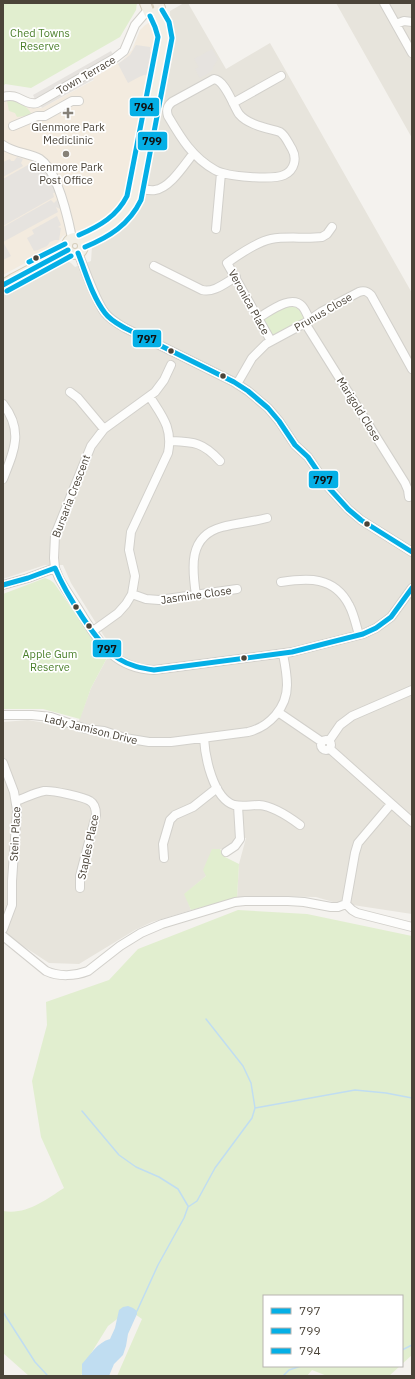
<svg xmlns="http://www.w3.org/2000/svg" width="415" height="1379" viewBox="0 0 415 1379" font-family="'IBM Plex Sans',sans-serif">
<rect width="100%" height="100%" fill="#f4f2ee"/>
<path fill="#e7e4dc" d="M184 3H188L226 69 270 43 412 293V914L333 902 316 897 251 896 237 898 239 864 246 838 237 837 235 840 223 849 212 850 206 876 185 894 191 910 152 922 135 930 79 964 49 963 3 933V722L28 720 39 722 52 723 75 731 91 688 106 660 115 649 104 636 71 583 63 565H45L3 579V293L17 283 57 263 65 260 71 263 75 267 91 261 92 247 119 230 123 229 135 216V211L141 197 170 43 171 33 169 22 170 11Z
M336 3H412V138Z"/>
<path fill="#f3ebdf" d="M150 22 156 28 158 38 129 192 123 206 116 215 104 224 87 232 83 233 77 230 63 236 53 248 3 275V99H20L33 108H42L94 80 93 78 122 61 132 50 140 30 144 26Z"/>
<path fill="#e1eecf" d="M3 3H137L136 10 120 37 31 88 5 84 3 87Z
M13 100C22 103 28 107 32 115L17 117 15 113 9 111 7 101Z
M296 304 307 319 276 336 271 333 262 318 285 305Z
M45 578 50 580 54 583 91 636 108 656 91 688 80 719 43 709H3V594Z
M212 849H220L225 857 239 864 237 898 191 910 184 894 206 876 203 870Z
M238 910 307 914 412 936V1355L402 1364V1296H264V1366H400L389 1376H327L312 1370 307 1376H117L142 1319 129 1310 108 1326 90 1355 81 1376H29L3 1353V1211C27 1215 45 1200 64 1188L41 1137 32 1081 47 1025 46 1002 109 980 138 949Z"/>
<path fill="#e6e3df" d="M136 45 150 47V52L154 53 149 76 144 75 139 77 128 83 118 64 130 55Z
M212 49 218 59 213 67V69L209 73 200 78 195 69 199 67 194 59Z
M111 51 115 58 90 72 94 79 42 108 40 105H38L33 95Z
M17 157 23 159 21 163 23 166 3 177V162L10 159 11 161H14Z
M35 161 37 164 39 163 43 166 42 167 47 174 49 173 51 178 49 179 56 192 53 193 54 197 3 226V179Z
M58 199 60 209 56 207 58 212 3 242 11 256 3 260V227L51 200 54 203Z
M57 216 61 225 58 227 61 228 59 240H55L50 242 47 246 38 250 34 251 27 238 34 234 32 230Z"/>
<path fill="#c0ddf1" d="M128 1306 133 1308 137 1311V1314L128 1334 126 1346 123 1355 114 1364 109 1376H82V1364C90 1355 98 1342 110 1339L115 1328 119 1310 123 1307Z"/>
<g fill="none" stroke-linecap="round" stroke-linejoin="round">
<path stroke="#c0ddf1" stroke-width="1.5" d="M255 1108 355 1090 386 1093 412 1098
M82 1111 119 1155 136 1167 159 1177 178 1189 188 1206
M137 1311 158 1265 184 1218 188 1207 197 1201 215 1168 252 1118 255 1108 251 1083 243 1066 206 1019
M3 1312 35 1362 47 1375
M402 1350 412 1345
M283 1376 289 1370 301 1366"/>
<defs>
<path id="minor" d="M384 3 412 53
M396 24 404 21 412 22
M214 79C225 80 233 105 239 114 248 125 267 128 280 132 286 136 288 143 292 149 297 158 295 170 284 175 273 180 227 177 215 170 192 157 181 138 168 116 166 110 167 106 172 102Z
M3 97C19 92 24 106 37 103L115 58 124 51 135 25 147 11
M233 103 281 76
M13 126 37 116H45L72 101H79
M3 145C14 153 29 153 40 159 57 170 68 218 72 238
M136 188C143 189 149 191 155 190 170 188 184 165 193 154
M216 229 221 173
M78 253C85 269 95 300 105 313 111 320 118 324 125 328L234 382 248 391 268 408 279 421 295 445 308 457 329 488 348 509 361 520 412 552
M154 266 202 290C214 293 225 283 236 277
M258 318C269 312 291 294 302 306 305 309 307 315 310 320
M305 323 405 483 408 490 409 497
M271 341 227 263C238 255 257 242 271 239 288 236 305 239 322 237L327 234 332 227
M171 365 164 380 155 392 104 429 91 446 55 535 54 558 55 568 59 578C66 591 75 603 82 615 101 645 115 668 154 670L292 652 363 634 376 628 391 617 412 588
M237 384 252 358 266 344 305 323 321 312 359 292C364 290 367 291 371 295L412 369
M70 392 78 398 104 429
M3 404C24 431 14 451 3 479
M170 441C194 442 203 442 220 461
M281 582C308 578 334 576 349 605 354 614 356 625 359 635
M3 585 28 578 55 568
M132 594 146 599 159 600 237 589
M196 595C192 568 188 536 222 527 237 523 252 522 267 518
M93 631 118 613 126 604 132 594 135 576 129 550 131 532 168 453C173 428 162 416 150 397
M278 712 322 742
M3 715H32L51 717 86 729 104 731 125 738 149 742H171L248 732C269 727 287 708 287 685 287 675 285 664 283 654
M204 738C205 757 213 798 234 805 243 807 250 805 259 805 273 806 288 816 300 825
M321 745a5 5 0 1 1 10 0a5 5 0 1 1-10 0Z
M329 741 340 725 352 716 412 690
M330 749 412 822
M3 763 14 792 17 810 12 881V905L3 929
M16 801C25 798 34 793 44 791 52 790 84 797 90 801 95 804 96 810 96 815L80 876V888
M226 852 235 846 240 839 238 806
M164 858 163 844 170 820 175 815 193 807 217 788
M346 904 355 853 358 843 391 804
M3 936 46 971C59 977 75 976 88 971L120 946 141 933 162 924 235 902 245 901H288L304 902 331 907H338L346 904 352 910 357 913 412 927"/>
<path id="major" d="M145 3 149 13 153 14 156 13
M156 13 160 8 158 3
M67 246a8 8 0 1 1 16 0a8 8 0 1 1-16 0Z
M82 241C104 232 124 222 134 198L165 37 162 24 156 13
M3 285 13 279 68 250"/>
</defs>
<use href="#minor" stroke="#d2d0cb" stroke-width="10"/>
<use href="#major" stroke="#d6cebb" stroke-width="12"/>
<use href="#minor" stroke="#fdfdfc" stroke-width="8"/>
<use href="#major" stroke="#f2efe6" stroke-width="10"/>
<defs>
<path id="bus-1" d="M78 253C86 273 92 296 105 313 110 320 118 324 125 328L234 382 248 391 268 408 279 421 295 445 308 457 329 488 348 509 361 520 412 552
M3 285 68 250
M3 585 28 578 55 568C65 592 97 645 119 659 130 666 141 668 154 670L292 652 363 634 376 628 391 617 412 588"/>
<path id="bus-2" d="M85 247C109 237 129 225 141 200L172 38 169 22 162 10
M7 291 71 256"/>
<path id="bus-3" d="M79 235C100 226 117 216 127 196L158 37 155 27 150 16
M29 262 65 244"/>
</defs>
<use href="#bus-1" stroke="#fff" stroke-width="8"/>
<use href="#bus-2" stroke="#fff" stroke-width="8"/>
<use href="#bus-3" stroke="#fff" stroke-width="8"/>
<use href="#bus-1" stroke="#04afe6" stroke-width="5"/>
<use href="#bus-2" stroke="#04afe6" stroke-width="5"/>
<use href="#bus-3" stroke="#04afe6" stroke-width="5"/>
</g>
<g fill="#868178" stroke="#fff" stroke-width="1.5">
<path d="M66 107h4v4h4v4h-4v4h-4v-4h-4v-4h4z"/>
<circle cx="66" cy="154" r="4"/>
</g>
<g fill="#4b4439" stroke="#fff" stroke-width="1.5">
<circle cx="36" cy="258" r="3.5"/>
<circle cx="171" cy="351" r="3.5"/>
<circle cx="223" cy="376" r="3.5"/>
<circle cx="367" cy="524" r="3.5"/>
<circle cx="76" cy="607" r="3.5"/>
<circle cx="89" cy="626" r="3.5"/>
<circle cx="244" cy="658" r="3.5"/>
</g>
<g text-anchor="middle" stroke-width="3.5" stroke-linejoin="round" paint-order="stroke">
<g font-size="11" fill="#4a7f2a" stroke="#fff">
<text x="40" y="37">Ched Towns<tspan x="40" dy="13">Reserve</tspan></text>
<text x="50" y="658">Apple Gum<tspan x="50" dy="13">Reserve</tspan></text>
</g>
<g font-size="11" fill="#4b4439" stroke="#fff">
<text transform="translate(86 75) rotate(-30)" y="4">Town Terrace</text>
<text transform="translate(249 302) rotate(61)" y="4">Veronica Place</text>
<text transform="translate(323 312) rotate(-30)" y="4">Prunus Close</text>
<text transform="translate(359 409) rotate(58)" y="4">Marigold Close</text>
<text transform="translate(71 496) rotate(-69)" y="4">Bursaria Crescent</text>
<text transform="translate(196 595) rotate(-8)" y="4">Jasmine Close</text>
<text transform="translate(91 729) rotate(14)" y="4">Lady Jamison Drive</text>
<text transform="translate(15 834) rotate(-87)" y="4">Stein Place</text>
<text transform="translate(88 847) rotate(-78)" y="4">Staples Place</text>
</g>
<g font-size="11" fill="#4b4439" stroke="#fff">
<text x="68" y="131">Glenmore Park<tspan x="68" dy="13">Mediclinic</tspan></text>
<text x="66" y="171">Glenmore Park<tspan x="66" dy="13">Post Office</tspan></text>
</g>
</g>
<g stroke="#fff" stroke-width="1.5">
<rect x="129" y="97" width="31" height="20" rx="4" fill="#04afe6"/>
<rect x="137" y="131" width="31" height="20" rx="4" fill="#04afe6"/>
<rect x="132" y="329" width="30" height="19" rx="4" fill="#04afe6"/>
<rect x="308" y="470" width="31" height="19" rx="4" fill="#04afe6"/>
<rect x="92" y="639" width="30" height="19" rx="4" fill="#04afe6"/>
</g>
<g font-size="11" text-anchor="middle" font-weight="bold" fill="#111">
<text x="144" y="111">794</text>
<text x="152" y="145">799</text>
<text x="147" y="343">797</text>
<text x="323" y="484">797</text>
<text x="107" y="653">797</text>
</g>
<rect width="415" height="1379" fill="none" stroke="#4b4439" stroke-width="8"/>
<rect x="263" y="1295" width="140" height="72" fill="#ffffff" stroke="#b7b4b0"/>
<rect x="271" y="1308" width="20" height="6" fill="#04afe6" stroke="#b7b4b0"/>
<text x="299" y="1315" font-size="12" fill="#4b4439">797</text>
<rect x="271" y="1328" width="20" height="6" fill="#04afe6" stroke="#b7b4b0"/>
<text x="299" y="1335" font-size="12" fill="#4b4439">799</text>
<rect x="271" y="1348" width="20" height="6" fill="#04afe6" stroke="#b7b4b0"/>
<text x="299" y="1355" font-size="12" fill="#4b4439">794</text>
</svg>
